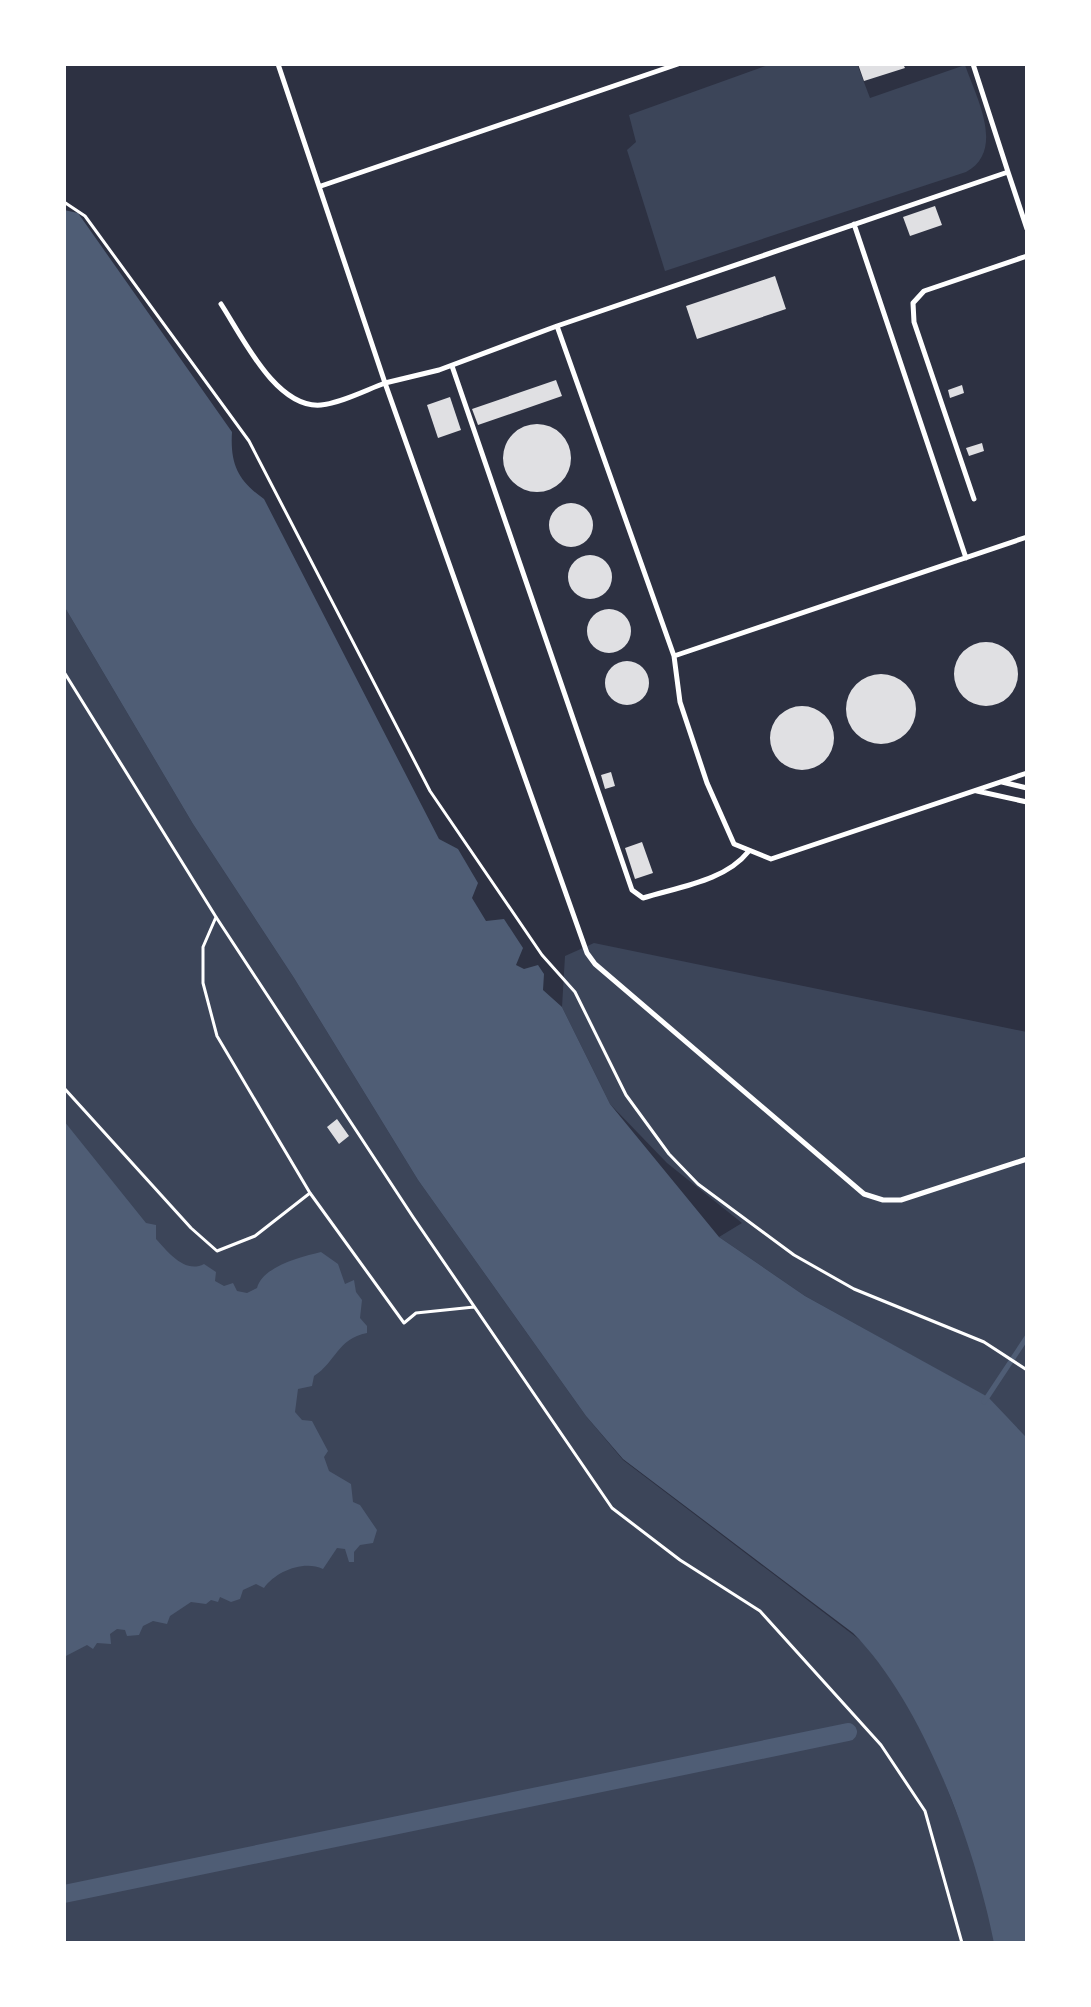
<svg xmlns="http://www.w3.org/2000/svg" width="1091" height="2007" viewBox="0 0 1091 2007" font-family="'Open Sans',sans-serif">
<rect width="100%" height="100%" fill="#2d3142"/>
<path fill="#3c4559" d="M771 64H857L870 98 965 65C976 97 1006 150 966 172L665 271 627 150 636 142 629 115Z
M64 606 193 824 294 978 418 1180 586 1416 623 1460 902 1672 1007 1943H64Z
M594 943 1027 1032V1438L987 1397 805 1296 719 1237 742 1223 667 1163 610 1104 562 1007 565 956Z"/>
<path fill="#4f5d75" d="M64 210 78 213 232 432C230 464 238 481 264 499L439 839 458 849 478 883 472 898 486 921 504 919 523 948 516 965 524 969 538 965 544 974 543 990 562 1007 610 1104 719 1237 805 1296 988 1397 1027 1438V1943H994C975 1846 923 1703 853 1633L623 1459 586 1416 418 1180 294 978 193 824 64 606Z
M64 1121 146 1223 156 1225V1239C168 1252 185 1274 204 1264L216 1272 215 1281 224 1286 233 1283 237 1291 247 1293 257 1288C263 1266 301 1257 321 1252L338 1264 345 1284 354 1280 356 1292 362 1300 360 1318 367 1326V1333C337 1339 336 1362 314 1376L312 1386 298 1389 295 1412 302 1420 312 1421 328 1451 324 1457 329 1471 351 1484 353 1502 360 1505 377 1530 373 1543 360 1545 354 1552V1562H349L345 1549 337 1548 323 1569C304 1560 276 1571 264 1588L256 1584 243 1590 240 1599 231 1602 220 1597 218 1602 211 1600 206 1604 191 1602 170 1616 167 1624 153 1621 143 1626 139 1635 127 1636 125 1630 117 1629 110 1634 111 1644 97 1643 93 1649 87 1645 64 1657Z"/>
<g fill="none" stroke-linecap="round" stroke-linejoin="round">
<path stroke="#4f5d75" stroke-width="5" d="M984 1402 1027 1337"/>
<path stroke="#4f5d75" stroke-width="18" d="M64 1894 848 1732"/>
</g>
<path fill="#e0e0e3" d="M858 64H903L905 68 864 81Z
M935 206 942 225 910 236 903 217Z
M775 276 786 309 697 339 686 306Z
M556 380 562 396 478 425 472 409Z
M962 385 964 393 950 398 948 390Z
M450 397 461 430 438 438 427 405Z
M503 458a34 34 0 1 1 68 0a34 34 0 1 1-68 0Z
M982 443 984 451 969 456 966 448Z
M549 525a22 22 0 1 1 44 0a22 22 0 1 1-44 0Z
M568 577a22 22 0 1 1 44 0a22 22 0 1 1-44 0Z
M587 631a22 22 0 1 1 44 0a22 22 0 1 1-44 0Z
M954 674a32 32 0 1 1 64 0a32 32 0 1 1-64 0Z
M605 683a22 22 0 1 1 44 0a22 22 0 1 1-44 0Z
M846 709a35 35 0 1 1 70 0a35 35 0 1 1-70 0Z
M770 738a32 32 0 1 1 64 0a32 32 0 1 1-64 0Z
M611 772 615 786 605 789 601 775Z
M642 842 653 873 635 879 625 848Z
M337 1119 349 1136 339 1144 327 1127Z"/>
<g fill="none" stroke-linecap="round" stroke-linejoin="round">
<path stroke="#fff" stroke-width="3" d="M64 202 85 216 249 441 430 791 542 955 575 992 626 1095 669 1154 698 1184 794 1255 854 1289 984 1342 1027 1370
M64 672 216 917 413 1217 612 1508 680 1560 760 1611 881 1745 925 1811 962 1943
M216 917 203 947V983L217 1036 310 1193 404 1323 416 1313 474 1307
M64 1088 191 1228 217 1251 255 1236 310 1193"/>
<path stroke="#fff" stroke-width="5" d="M278 64 385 383 439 370 557 326
M973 64 1008 172
M321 186 678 64
M854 224 966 558
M221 304C242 336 276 409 321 405 341 403 366 390 385 383L587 953 595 964 864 1194 883 1200H901L1027 1159
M452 366 632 890 643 898C678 887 725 881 748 852
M974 499 914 322 913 303 924 291 1027 256
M1027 537 674 656 680 702 707 783 734 844 771 859 1027 773
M674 656 557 326 1008 172 1027 229
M1002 782 1027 788
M977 791 1027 802"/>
</g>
<rect width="1091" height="2007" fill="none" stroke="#ffffff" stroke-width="132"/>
</svg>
